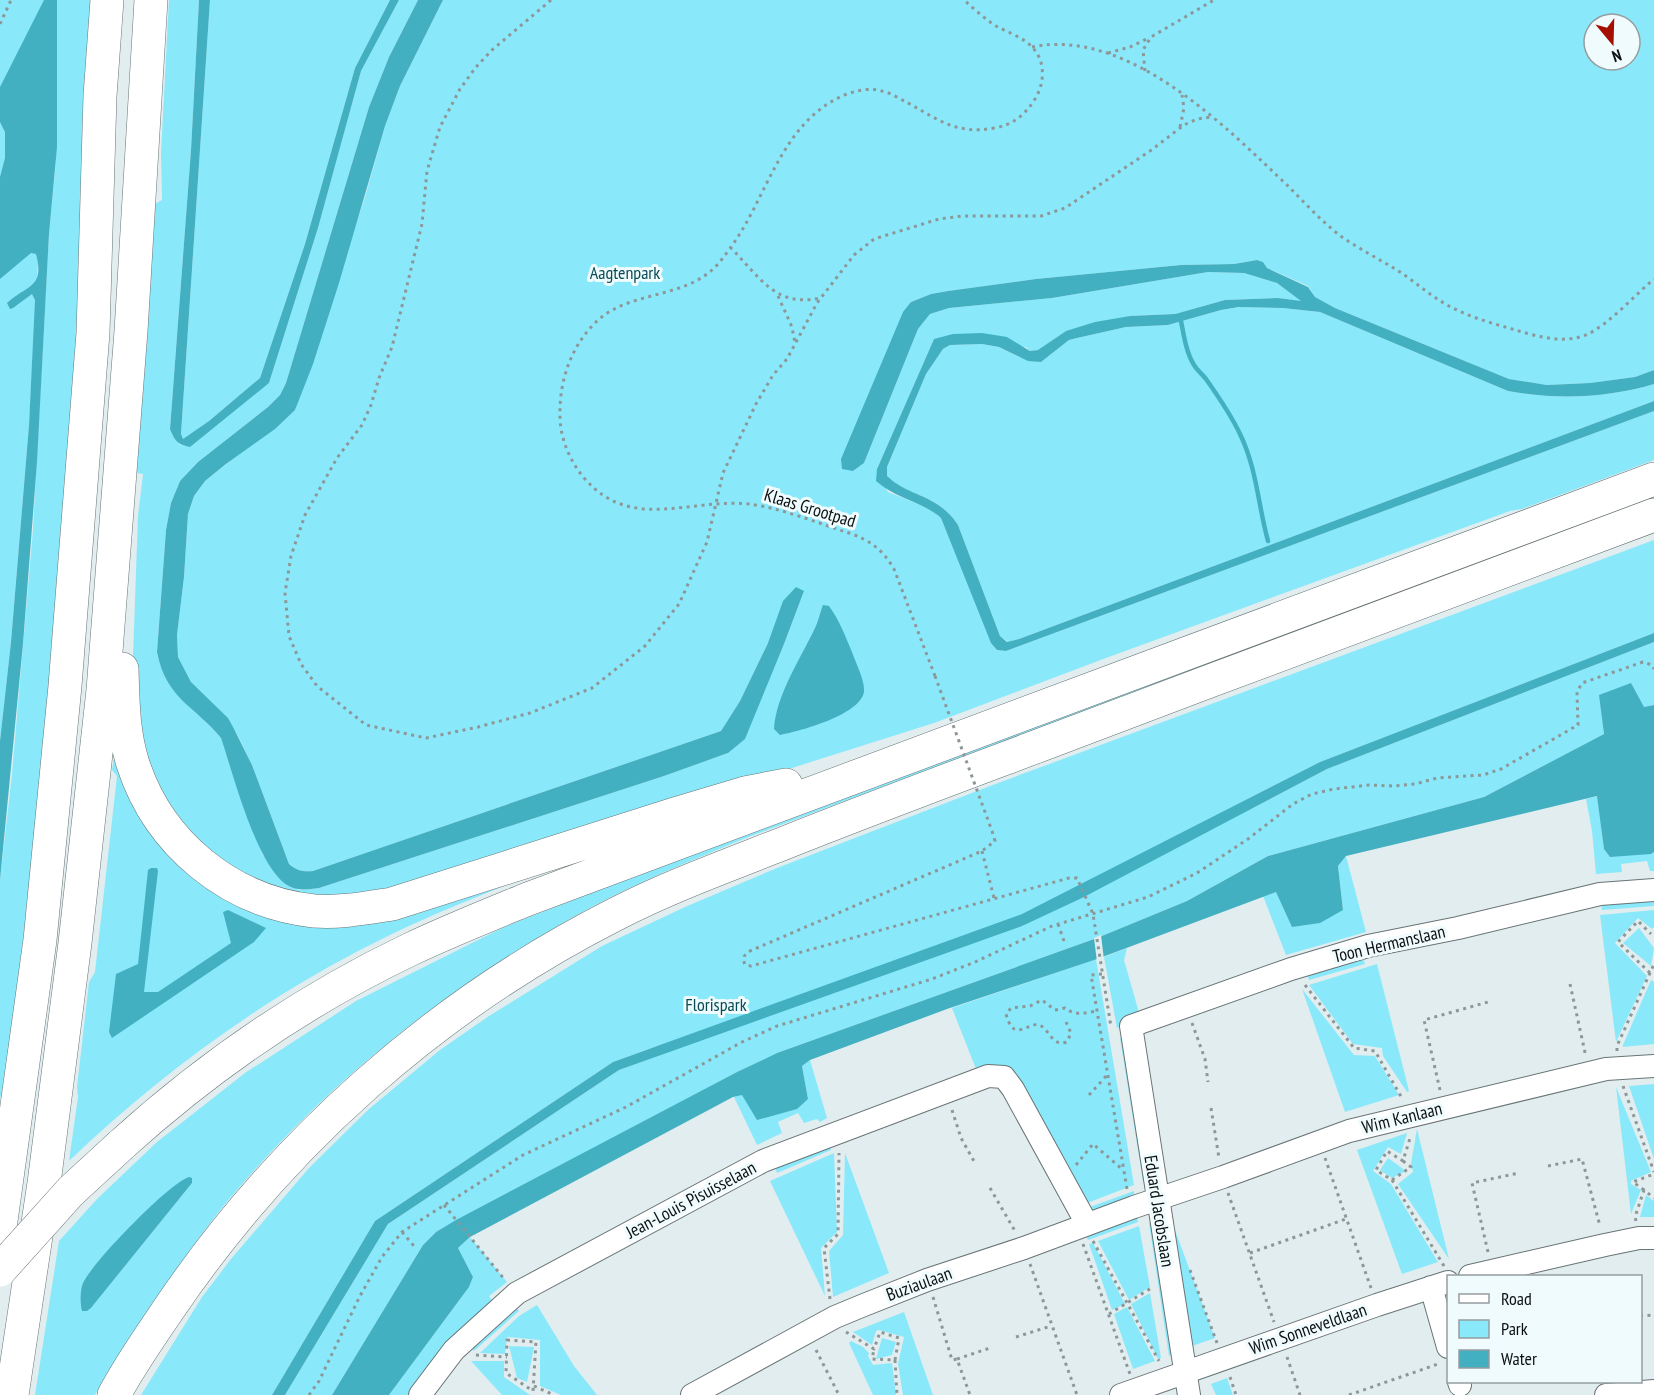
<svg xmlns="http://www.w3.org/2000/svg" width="1654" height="1395" viewBox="0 0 1654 1395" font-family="'PT Sans Narrow',sans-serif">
<rect width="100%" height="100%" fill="#e1edef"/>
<path fill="#89e9fb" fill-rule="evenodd" d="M0 0H93C88 253 68 507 43 759 32 870 18 981 5 1093L1 1095 0 1099V880L12 774 33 529 49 234 56 160 38 263 29 425 11 642 0 741Z
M169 0H199L191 150 170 429 180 445 269 383 318 228 361 71 399 0H418L389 57 369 107 286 383 280 395 268 407 198 462 180 481 171 503 166 530 157 652C166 697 196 707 221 738L263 855 299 890 319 888 664 776 728 753 760 700 784 644 804 591 768 643 740 701 721 731 313 871C304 872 297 871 289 864L252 765 239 738 227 718 191 682 178 657 177 635 184 577 188 514 194 496 205 481 295 410 365 197 385 126 400 86 443 0H1654V370L1635 377 1590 383 1547 385 1509 379 1335 308 1315 297 1308 286 1267 268 1263 262 1257 260 1234 264 1181 265 1036 279 948 291 931 294 911 302 853 471 864 463 918 329 930 314 949 308 1052 298 1208 272 1244 273 1277 283 1303 302 1278 298 1225 300 1175 314 1130 316 1066 331 1039 350 1030 351 1026 347 934 339 877 469 888 492 931 509 941 518 997 650 1006 651 1654 411V460L1522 509 1510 511 1106 658 934 723 457 874 342 900 269 889 200 849 153 787 132 685 138 516 143 474 136 473 155 204 162 200 161 153ZM1594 24H1630V60H1594Z
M210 0H390L355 68 305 244 260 378 209 421 182 440 181 435Z
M1240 307 1283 308 1320 312 1508 391C1556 400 1608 398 1654 384V401L1019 639 1008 642 1000 636 958 525C937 493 911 498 887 477V467L926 374 943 349 950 345 982 344 999 347 1019 357 1041 362 1069 340 1077 338 1126 327 1168 325 1221 310Z
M1654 495V498L751 836C695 859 639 881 586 910 444 988 314 1092 214 1218 170 1275 132 1334 95 1395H35L59 1241 97 1199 157 1142 245 1073 356 1001 504 927 721 842ZM192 1178V1183L91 1308 87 1311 129 1227 185 1179Z
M1654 540V633L1320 762 1248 799 1251 809 1327 769 1654 642V705L1645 707 1600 695 1604 734 1484 797 1268 856 1187 901 1097 938 777 1053 737 1072 436 1232 423 1245 332 1395H285L388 1224 619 1070 660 1055 657 1046 613 1062 375 1221 272 1395H141L202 1297 231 1259 309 1168 369 1109 440 1050 489 1016 602 946 685 907 777 868 990 786Z
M116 747 258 907 545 870C487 893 429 915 374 943 262 999 159 1075 69 1161L78 1097 77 1087 89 982 95 972 117 776 112 770Z
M1598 796 1604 849 1610 856 1654 852V871H1650L1647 861 1621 864 1622 872 1596 874 1592 831 1586 799Z
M1346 856 1366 932 1286 955 1263 896 1276 892 1343 909 1338 866Z
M1654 897V906L1602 910 1601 901Z
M1654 910V927L1652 929 1638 918 1615 943 1647 976 1616 1042 1600 915Z
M1639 928 1654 948 1651 966 1623 943Z
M1127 948 1124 960 1140 1016 1128 1025 1117 1028 1104 957Z
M1362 955 1365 964 1309 980 1306 972Z
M1096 959 1134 1185 1087 1203 1008 1068 978 1074 952 1008Z
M1377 964 1409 1091 1407 1092 1383 1056 1382 1048 1353 1044 1309 985Z
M1651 980 1654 982V1044L1623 1047V1045Z
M1302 989 1354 1055 1375 1056 1399 1095 1345 1112Z
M1120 1038H1125L1146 1183 1143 1181Z
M810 1060 827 1118 820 1122 817 1119 804 1123 798 1113 778 1122 782 1133 757 1145 734 1097 742 1094 808 1099 802 1066Z
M1654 1084V1159L1629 1086Z
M1616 1087 1651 1172 1631 1181V1184L1641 1190 1631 1214Z
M1417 1129 1449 1259 1398 1184 1413 1172 1411 1163Z
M1407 1133 1401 1154 1388 1147 1373 1171 1391 1184 1438 1262 1402 1274 1357 1150Z
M828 1141 831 1150 777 1173 774 1164Z
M834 1153 837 1232 821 1248 825 1296 770 1181Z
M845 1153 889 1273 833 1297 829 1251 843 1235Z
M1388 1158 1406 1171 1392 1178 1380 1170Z
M1134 1191V1199L1095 1211 1090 1207Z
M1646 1195 1654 1201V1217H1640Z
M1136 1214 1138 1222 1088 1240 1084 1231Z
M1169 1214 1215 1338 1192 1346Z
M1154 1222 1175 1353 1169 1356 1149 1223Z
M1139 1226 1150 1287 1129 1300 1098 1241Z
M470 1237 507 1282 489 1296 494 1303 411 1395H389L469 1287 473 1277 458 1248Z
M1093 1243 1125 1304 1112 1310 1089 1244Z
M1150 1293 1161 1358 1158 1359 1131 1304Z
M514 1304 519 1311 474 1351 469 1345Z
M537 1305 574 1366 597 1395H561L540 1386V1340L507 1337 505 1354 480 1353 519 1316Z
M1127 1307 1155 1361 1133 1369 1114 1314Z
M904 1312 933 1395H903L898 1364 904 1337 879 1330 876 1331 872 1345 853 1332Z
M882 1338 896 1342 892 1355 876 1359Z
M851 1341 863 1347 869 1353 868 1356 873 1365 892 1363 896 1395H873L849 1343Z
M509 1346 534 1347 527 1382 517 1378Z
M471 1361H504V1377L530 1395H502Z
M1227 1378 1233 1395H1216L1211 1384Z"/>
<path fill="#43b0c2" d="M44 0H57V147L49 234 37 462 23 644 0 880V741L11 642 29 425 35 300 32 294 13 308 10 309 7 303C27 285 45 288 36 254L31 253 0 279V177L5 158V132L0 122V87Z
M199 0H210L181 434 183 439 209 421 260 378 305 244 355 68 390 0H399L361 71 318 228 269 383 190 447C177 444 175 441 170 429L191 150Z
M418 0H443L400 86 385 126 339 283 313 364 295 410 275 429 226 464 205 481 194 496 188 514 184 577 177 635 178 657 191 682 228 718 233 727 252 765 289 864C297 871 304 872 313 871L721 731 740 701 768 643 783 601 796 587 804 591 784 644 745 739 728 753 664 776 319 888C309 889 300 891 291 887 258 873 233 773 221 738 195 706 166 699 157 652L166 530 171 503 180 481 198 462 268 407 280 395 286 383 369 107 389 57Z
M1257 260 1263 262 1267 268 1308 287 1315 297 1335 308 1509 379 1547 385 1590 383 1635 377 1654 370V384C1608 398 1556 400 1508 391L1320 312 1283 308 1239 307 1221 310 1168 325 1126 327 1077 338 1069 340 1041 362 1028 361 999 347 982 344 950 345 943 349 926 374 887 467V476C910 498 937 493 958 525L1000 636 1007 642 1019 639 1654 401V411L1006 651 997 650 991 643 941 518C922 501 896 499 876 481L877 469 934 339 953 334 982 333 1007 337 1030 351 1038 350 1066 331 1095 322 1130 316 1175 314 1225 300 1278 298 1301 301 1277 283 1244 273 1208 272 1052 298 949 308 930 314 918 329 864 463 853 471 842 469 841 459 903 312 911 302 931 294 948 291 1036 279 1181 265 1234 264Z
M823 605 829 606C840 621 845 636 852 652 856 664 865 680 864 692 860 715 800 731 780 735L774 729C776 695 801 658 815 628 819 620 820 612 823 605Z
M1654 633V642L1327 769 1082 898 1022 926 619 1070 388 1224 285 1395H272L375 1221 613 1062 1022 914 1320 762Z
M1631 683 1644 707 1654 705V852L1651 854 1610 857 1604 849 1597 796 1346 856 1338 866 1343 910 1320 923 1292 927 1276 892 1097 959 947 1009 810 1060 802 1066 808 1099 797 1109 757 1120 742 1095 733 1097 470 1237 458 1248 473 1277 469 1287 389 1395H332L423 1245 436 1232 456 1220 737 1072 777 1053 1097 938 1187 901 1268 856 1484 797 1604 734 1599 695Z
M157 868 158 871 144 992H158L231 943 223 912 228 910 266 928 254 942 112 1038 109 1032 116 974 138 964 148 870 151 868Z
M189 1177 192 1178V1183L91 1308 87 1311H82C80 1303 80 1290 83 1283 93 1262 168 1184 189 1177Z"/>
<path fill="#e1edef" d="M1101 935 1104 960 1097 962 1094 938Z"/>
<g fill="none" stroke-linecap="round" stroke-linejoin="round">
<path stroke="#43b0c2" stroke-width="4.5" d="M1181 321C1184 336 1186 352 1194 365 1197 370 1202 374 1206 379 1218 396 1231 415 1240 434 1257 469 1258 505 1268 541"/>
<defs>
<path id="minor" d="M1470 1276 1605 1245 1639 1238H1654
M1431 1287 1448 1347
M1459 1382 1460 1385
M420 1395 454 1350 517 1293 763 1161 988 1076 1004 1077 1013 1089 1087 1224
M692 1395 835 1317 864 1305 927 1280 1024 1248 1134 1207 1223 1177 1349 1131 1606 1069 1654 1066
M1121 1395 1377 1305 1448 1282
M1189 1395 1131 1026 1291 969 1368 946 1458 928 1600 894 1654 890
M1606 1395 1654 1391"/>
<path id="highway" d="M122 669C123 701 123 733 133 764 159 844 230 902 314 911 340 913 366 908 392 904L675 814 745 793 786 785
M121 1145C207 1067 306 999 411 949 449 931 489 915 528 899L1654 479
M0 1228 40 940 65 686 93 333 100 96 107 0
M12 1395 44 1183 75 943 103 690 131 331 151 0
M114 1395C130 1365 149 1338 168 1310 280 1144 435 1006 614 915 668 887 726 866 782 844 867 810 953 778 1038 746 1243 668 1449 592 1654 515"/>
</defs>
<use href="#minor" stroke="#697476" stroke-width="24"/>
<use href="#highway" stroke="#697476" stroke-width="34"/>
<path stroke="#8e9798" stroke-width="3" stroke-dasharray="3 4.5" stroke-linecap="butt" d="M551 0 492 50 476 67 460 89 440 127 427 171 422 224 392 347 379 378 371 405 362 425 337 458 305 515 291 556 285 593 289 636 301 664 317 686 366 725 426 738 478 727 530 713 592 688 645 646 679 604 707 542 723 473 756 404 773 375 787 359 817 303 854 255 874 239 939 219 962 216H1041L1065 208 1150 151 1184 125 1197 119 1211 117
M0 24 11 0
M1032 47C1128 27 1226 127 1289 187 1306 204 1323 223 1342 237 1361 250 1381 260 1400 272 1418 284 1434 299 1453 308 1472 318 1492 323 1512 329 1536 336 1564 345 1588 334 1609 324 1635 295 1654 279
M1108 53 1130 47 1149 38
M1145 71 1143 50 1151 37 1214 0
M1180 127 1184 108 1182 95
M730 247C759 276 775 308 820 298
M778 296 792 327 795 343
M935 676 894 569C883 550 870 540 849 533 818 523 781 508 749 504 690 498 631 532 585 479 570 462 560 438 560 416 559 383 570 349 593 325 624 291 678 300 712 270 719 264 725 255 731 247 768 196 780 125 842 96 854 91 869 87 882 91 891 93 900 99 908 103 939 120 957 135 994 128 1013 125 1025 115 1035 99 1045 83 1046 60 1031 46 1022 37 1007 32 996 26 985 19 974 9 964 0
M992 831 995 841 982 851 750 951C744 955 742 957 745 965L751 966 1069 878H1077L1093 914 1111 1027
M982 851 994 898
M1058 924 1064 941
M1650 973 1618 942 1638 921 1651 934
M1102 974 1091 975 1127 1189
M1570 984 1586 1057
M1305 985 1354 1048 1375 1051 1403 1100
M1066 1022 1071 1033 1067 1042C1051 1047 1051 1030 1038 1024 1022 1027 1013 1040 1006 1014L1011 1008 1030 1006 1042 1000 1055 1010 1065 1008C1075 1016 1085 1013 1097 1011
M1192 1023 1205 1059 1208 1082
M1617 1051V1046L1654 964
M1623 1086 1654 1172
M1440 1090 1424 1020 1488 1002
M1089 1095 1108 1074
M1211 1108 1219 1158
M952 1110 961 1138 975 1163
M1325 1158 1371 1288
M1403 1161 1411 1167 1392 1180 1376 1170 1387 1151 1403 1161 1411 1135
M1076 1165 1093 1144 1122 1169
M1548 1166 1582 1159 1600 1226
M1392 1180 1444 1266
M990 1188 1015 1231
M1644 1190 1633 1182 1654 1174
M1228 1193 1274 1322
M444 1205 505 1280
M1636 1221 1635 1217 1644 1190 1654 1198
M402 1232 414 1246
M1093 1241 1159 1361
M1083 1244 1130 1374
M1488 1252 1472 1183 1519 1173
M1250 1253 1346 1219
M1030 1264 1077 1395
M1190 1270 1217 1343
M933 1297 952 1360 957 1359 970 1395
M830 1299 824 1248 838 1234 839 1153
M1109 1314 1153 1287
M1640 1316 1654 1315
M846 1332 874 1349 880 1332 899 1338 895 1360 872 1359 874 1349
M1016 1337 1051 1326
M507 1340 536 1342 533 1391 506 1373Z
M816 1350 839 1395
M476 1355 507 1357
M1287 1357 1300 1395
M957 1359 990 1348
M895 1360 897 1395
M1230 1377 1236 1395
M534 1386 554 1395
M309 1395 319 1381 360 1296 382 1257 402 1232 523 1155 626 1107 742 1042 777 1026 932 979 975 962 1052 926 1148 897 1197 873 1248 839 1293 804 1312 794 1334 789 1369 785 1393 786 1415 784 1437 778 1483 775 1501 769 1578 725 1577 692 1582 683 1643 662 1652 665 1654 669
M1349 1395 1438 1364"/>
<use href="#minor" stroke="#fff" stroke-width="22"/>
<use href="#highway" stroke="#fff" stroke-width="33"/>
<defs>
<path id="highway-bridge" d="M0 1270 71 1191 121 1145"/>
</defs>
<use href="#highway-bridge" stroke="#697476" stroke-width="34" stroke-linecap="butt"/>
<path stroke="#8e9798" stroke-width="3" stroke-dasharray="3 4.5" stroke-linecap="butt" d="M935 676 992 831"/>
<use href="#highway-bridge" stroke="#fff" stroke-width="33"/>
</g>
<g text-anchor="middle" stroke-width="6" stroke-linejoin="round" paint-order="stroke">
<g font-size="18" fill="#084b54" stroke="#effbfd">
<text x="625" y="279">Aagtenpark</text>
<text x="716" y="1011">Florispark</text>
</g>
<g font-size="18" fill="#0d1011" stroke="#effbfd">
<text transform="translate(810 508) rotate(17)" y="6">Klaas Grootpad</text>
<text transform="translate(1389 944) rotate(-13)" y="6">Toon Hermanslaan</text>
<text transform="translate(1402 1118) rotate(-14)" y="6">Wim Kanlaan</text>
<text transform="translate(691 1200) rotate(-28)" y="6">Jean-Louis Pisuisselaan</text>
<text transform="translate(1159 1211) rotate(81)" y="6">Eduard Jacobslaan</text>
<text transform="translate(919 1284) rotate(-20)" y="6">Buziaulaan</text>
<text transform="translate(1308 1329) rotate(-19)" y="6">Wim Sonneveldlaan</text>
</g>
</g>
<rect x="1447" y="1275" width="195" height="108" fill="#effbfd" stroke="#959d9f" stroke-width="1.5"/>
<rect x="1459" y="1294" width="30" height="9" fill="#ffffff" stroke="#959d9f" stroke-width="1.5"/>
<text x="1501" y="1305" font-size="18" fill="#0d1011">Road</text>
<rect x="1459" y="1320" width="30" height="18" fill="#89e9fb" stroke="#959d9f" stroke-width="1.5"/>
<text x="1501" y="1335" font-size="18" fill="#0d1011">Park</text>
<rect x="1459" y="1350" width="30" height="18" fill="#43b0c2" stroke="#959d9f" stroke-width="1.5"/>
<text x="1501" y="1365" font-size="18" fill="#0d1011">Water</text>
<g transform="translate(1612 42) rotate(161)"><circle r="28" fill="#effbfd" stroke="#959d9f" stroke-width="1.5"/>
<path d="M0-4.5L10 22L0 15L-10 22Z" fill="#a40f02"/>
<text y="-9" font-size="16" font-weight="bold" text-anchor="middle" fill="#0d1011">N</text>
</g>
</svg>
